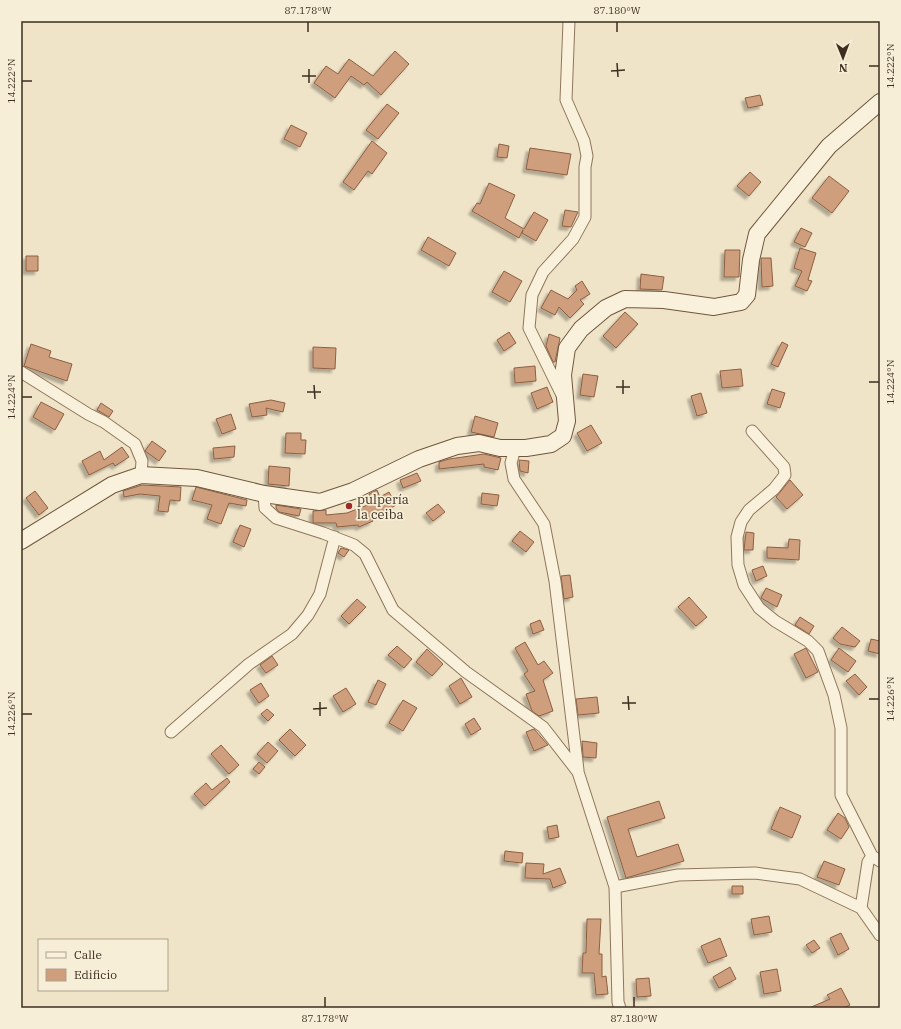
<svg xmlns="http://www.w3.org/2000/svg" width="901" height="1029" viewBox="0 0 901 1029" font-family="'IBM Plex Serif',serif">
<defs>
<filter id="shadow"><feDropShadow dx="-3.5" dy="3.5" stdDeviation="1" flood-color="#0004"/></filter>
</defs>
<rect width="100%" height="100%" fill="#f0e4c8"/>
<path fill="#cf9f7d" stroke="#8d5f41" filter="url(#shadow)" d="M395 51 409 64 381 95 367 82 364 85 351 76 335 98 314 83 326 66 338 74 349 59 373 76Z
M760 95 763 105 748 108 745 98Z
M387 104 399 113 378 139 366 130Z
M291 125 307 133 300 147 284 139Z
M372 141 387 153 372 174 368 171 354 190 343 182Z
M499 144 509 146 507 158 497 157Z
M530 148 571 154 567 175 526 169Z
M750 172 761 182 749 196 737 186Z
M829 176 849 191 832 213 812 198Z
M489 183 515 195 505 218 524 229 534 212 548 220 536 241 522 233 523 230 519 238 472 211 477 203 480 204Z
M565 210 578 212 571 227 562 226Z
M801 228 812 233 805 247 794 242Z
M428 237 456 253 449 266 421 250Z
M800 248 816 253 808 280 812 281 807 291 795 286 802 271 794 268Z
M725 250H740L739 277H724Z
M26 256H38V271H26Z
M761 258H771L773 286 762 287Z
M504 271 522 281 510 302 492 292Z
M641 274 664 277 662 290 640 289Z
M582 281 590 294 580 300 584 304 570 318 559 307 555 315 541 308 551 290 568 299 577 290 575 286Z
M625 312 638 324 616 348 603 336Z
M509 332 516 343 504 351 497 340Z
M549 334 560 338 555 362H553L546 346Z
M782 342 788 345 778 367 771 364Z
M31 344 51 351 49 357 72 364 67 381 24 366Z
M313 347 336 348 335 369 313 368Z
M535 366 536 381 515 383 514 368Z
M741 369 743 386 722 388 720 371Z
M583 374 598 376 594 397 580 395Z
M547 387 553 402 537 409 531 393Z
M772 389 785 393 780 408 767 404Z
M701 393 707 413 697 416 691 396Z
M271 400 285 403 283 412 266 408 267 415 252 417 249 404Z
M41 402 64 414 55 430 33 417Z
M101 403 113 411 109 417 97 410Z
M231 414 236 429 222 434 216 419Z
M475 416 498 423 494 437 471 432Z
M591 425 602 443 587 451 577 433Z
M286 433H301V440H306L305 454 285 453Z
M152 441 166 451 159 461 145 451Z
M235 446 234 457 214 459 213 448Z
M122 447 129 457 115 466 113 463 89 475 82 461 100 451 104 460Z
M484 454 501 458 498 470 484 467V464L439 469V462L449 459Z
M519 460 529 461 528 473 520 471Z
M269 466 290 468 289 486 268 484Z
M417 473 421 481 403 488 400 480Z
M790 480 803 495 787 509 776 497Z
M142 485 181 487 180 501 170 500 168 512 158 511 160 496 140 494 124 497 123 491Z
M196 487 247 500 246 506 229 503 221 524 207 519 212 505 192 500Z
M377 490 380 497 389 492 396 505 372 519 373 521 359 527 358 525 337 527 336 523H313V511L326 510V515L347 513 373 503 369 494Z
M35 491 48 508 39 515 26 498Z
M482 493 499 495 497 506 481 504Z
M438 504 445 512 433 521 426 513Z
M276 505 301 509 299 516 279 512 276 508Z
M240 525 251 529 244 547 233 542Z
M520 531 534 542 526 552 512 541Z
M746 532 754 533 753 550H744Z
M789 539 800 540 799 560 767 558V547L788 548Z
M341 548 349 550 344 557 338 553Z
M763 566 767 576 756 581 752 570Z
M570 575 573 597 564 599 561 576Z
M766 588 782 595 777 607 761 598Z
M689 597 707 617 696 626 678 607Z
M357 599 366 607 349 624 341 616Z
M800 617 814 626 809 634 795 625Z
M540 620 544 630 533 634 530 624Z
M842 627 860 641 855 647 840 644 833 638Z
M871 639 880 641V654L868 651Z
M525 642 538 665 544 661 553 673 543 680 553 711 539 716 532 711 526 694 535 691 524 674 528 671 515 648Z
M397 646 412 659 404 668 388 655Z
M806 648 818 672 806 678 794 654Z
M839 648 856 661 848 672 831 660Z
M427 649 443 664 432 676 416 662Z
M272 656 278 665 266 673 260 665Z
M855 674 867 687 859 695 846 681Z
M461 678 472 697 460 704 449 686Z
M378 680 386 684 376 705 368 702Z
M261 683 269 696 259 703 250 690Z
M346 688 356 704 343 712 333 696Z
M597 697 599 713 578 715 576 699Z
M403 700 417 708 403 731 389 723Z
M267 709 274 715 268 721 261 714Z
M474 718 481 729 471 735 465 724Z
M290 729 306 745 295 756 279 740Z
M534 729 548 745 534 751 526 732Z
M582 741 597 743 596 758 583 757Z
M268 742 278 751 267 763 257 754Z
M221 745 239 765 229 774 211 754Z
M259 762 265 767 259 774 253 769Z
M227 778 230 782 205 806 194 794 206 783 212 790Z
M659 801 665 818 628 829 637 857 678 844 684 861 626 878 607 817Z
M780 807 801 816 792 838 771 829Z
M838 813 845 818 849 827 841 839 827 830Z
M557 825 559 837 549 839 547 827Z
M505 851 523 853 522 863 504 861Z
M824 861 845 869 839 885 817 877Z
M526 863 544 864 543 874 560 868 566 883 553 888 550 879 525 878Z
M732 886H743V894H732Z
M769 916 772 932 754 935 751 919Z
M587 919H601L599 954H602V977L606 976 608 994 596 995 594 973H582L583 953H586Z
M841 933 849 949 838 955 830 938Z
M720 938 727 956 708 963 701 946Z
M814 940 820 948 812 953 806 945Z
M730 967 736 979 719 988 713 977Z
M777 969 781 991 764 994 760 972Z
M649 978 651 996 637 997 636 979Z
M841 988 850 1005 843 1008H809L830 999 827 995Z"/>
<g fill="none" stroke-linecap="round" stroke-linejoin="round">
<defs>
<path id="street" d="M21 372 88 414 104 422 135 444 142 461 141 475
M562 395 529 328 532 295 543 272 573 239 585 217V167L587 156 584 141 566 100 569 21
M752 431 784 467 785 475 774 489 749 510 741 522 737 537 738 565 744 585 759 608 775 621 808 641 818 651 834 695 841 728V795L872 856 880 861
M515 448 511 463 514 479 544 524 555 581 578 770
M264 494 265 508 276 518 323 533 354 545 365 554 393 610 466 672 543 727 578 772 615 887 618 1002 620 1008
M171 732 249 664 292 634 308 615 320 594 335 537
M615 887 678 875 755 873 800 879 861 908 880 935
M861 908 868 862 872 856"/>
<path id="secondary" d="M21 541 112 485 141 475 197 478 264 494 320 502 353 491 419 459 457 446 479 443 500 448H526L551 444 563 436 567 421 563 375 567 348 581 329 606 308 625 299 664 300 714 307 741 302 747 295 751 260 757 234 829 146 880 102"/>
</defs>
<use href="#street" stroke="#8d765c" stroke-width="13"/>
<use href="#secondary" stroke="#6f573f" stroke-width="18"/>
<use href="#street" stroke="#faf1dc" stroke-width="11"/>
<use href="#secondary" stroke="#faf1dc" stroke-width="16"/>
</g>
<path fill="none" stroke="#3d2e20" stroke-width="1.5" d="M308 22V32M617 22V32M617 63 618 77M869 66H879M309 69V83M611 71 625 70M302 76H316M22 81H32M623 380V394M869 382H879M314 385 315 399M616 387H630M307 392H321M22 397H32M628 696 629 710M869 699H879M320 702V716M622 703H636M313 709 327 708M22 714H32M325 997V1007M634 997V1007"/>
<circle fill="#9e2a2b" stroke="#f7eed8" stroke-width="1.5" cx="349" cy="506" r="4"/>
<g text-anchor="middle" stroke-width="3.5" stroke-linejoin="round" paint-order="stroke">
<g font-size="13" fill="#3d2e20" stroke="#f7eed8" text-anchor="start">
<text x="357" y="504">pulpería<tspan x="357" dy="15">la ceiba</tspan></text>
</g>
</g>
<rect width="901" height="1029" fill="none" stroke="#f7eed8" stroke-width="44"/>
<rect x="38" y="939" width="130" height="52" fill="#f7eed8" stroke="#ada18e"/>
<rect x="46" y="952" width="20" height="6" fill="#faf1dc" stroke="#ada18e"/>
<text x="74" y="959" font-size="12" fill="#3d2e20">Calle</text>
<rect x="46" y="969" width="20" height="12" fill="#cf9f7d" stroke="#ada18e"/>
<text x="74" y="979" font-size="12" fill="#3d2e20">Edificio</text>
<g transform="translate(843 58) rotate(179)" stroke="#f7eed8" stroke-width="3" paint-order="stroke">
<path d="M0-3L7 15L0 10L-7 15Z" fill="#3d2e20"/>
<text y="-6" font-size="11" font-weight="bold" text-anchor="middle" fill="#3d2e20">N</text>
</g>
<rect x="22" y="22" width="857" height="985" fill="none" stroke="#3d2e20" stroke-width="1.5"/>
<g font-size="10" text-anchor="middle" fill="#3d2e20">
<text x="308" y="14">87.178°W</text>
<text x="617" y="14">87.180°W</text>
<text transform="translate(890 66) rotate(-90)" y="4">14.222°N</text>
<text transform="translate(11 81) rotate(-90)" y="4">14.222°N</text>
<text transform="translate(890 382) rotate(-90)" y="4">14.224°N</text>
<text transform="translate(11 397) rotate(-90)" y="4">14.224°N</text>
<text transform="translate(890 699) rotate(-90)" y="4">14.226°N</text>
<text transform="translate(11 714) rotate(-90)" y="4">14.226°N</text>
<text x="325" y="1022">87.178°W</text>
<text x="634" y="1022">87.180°W</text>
</g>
</svg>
